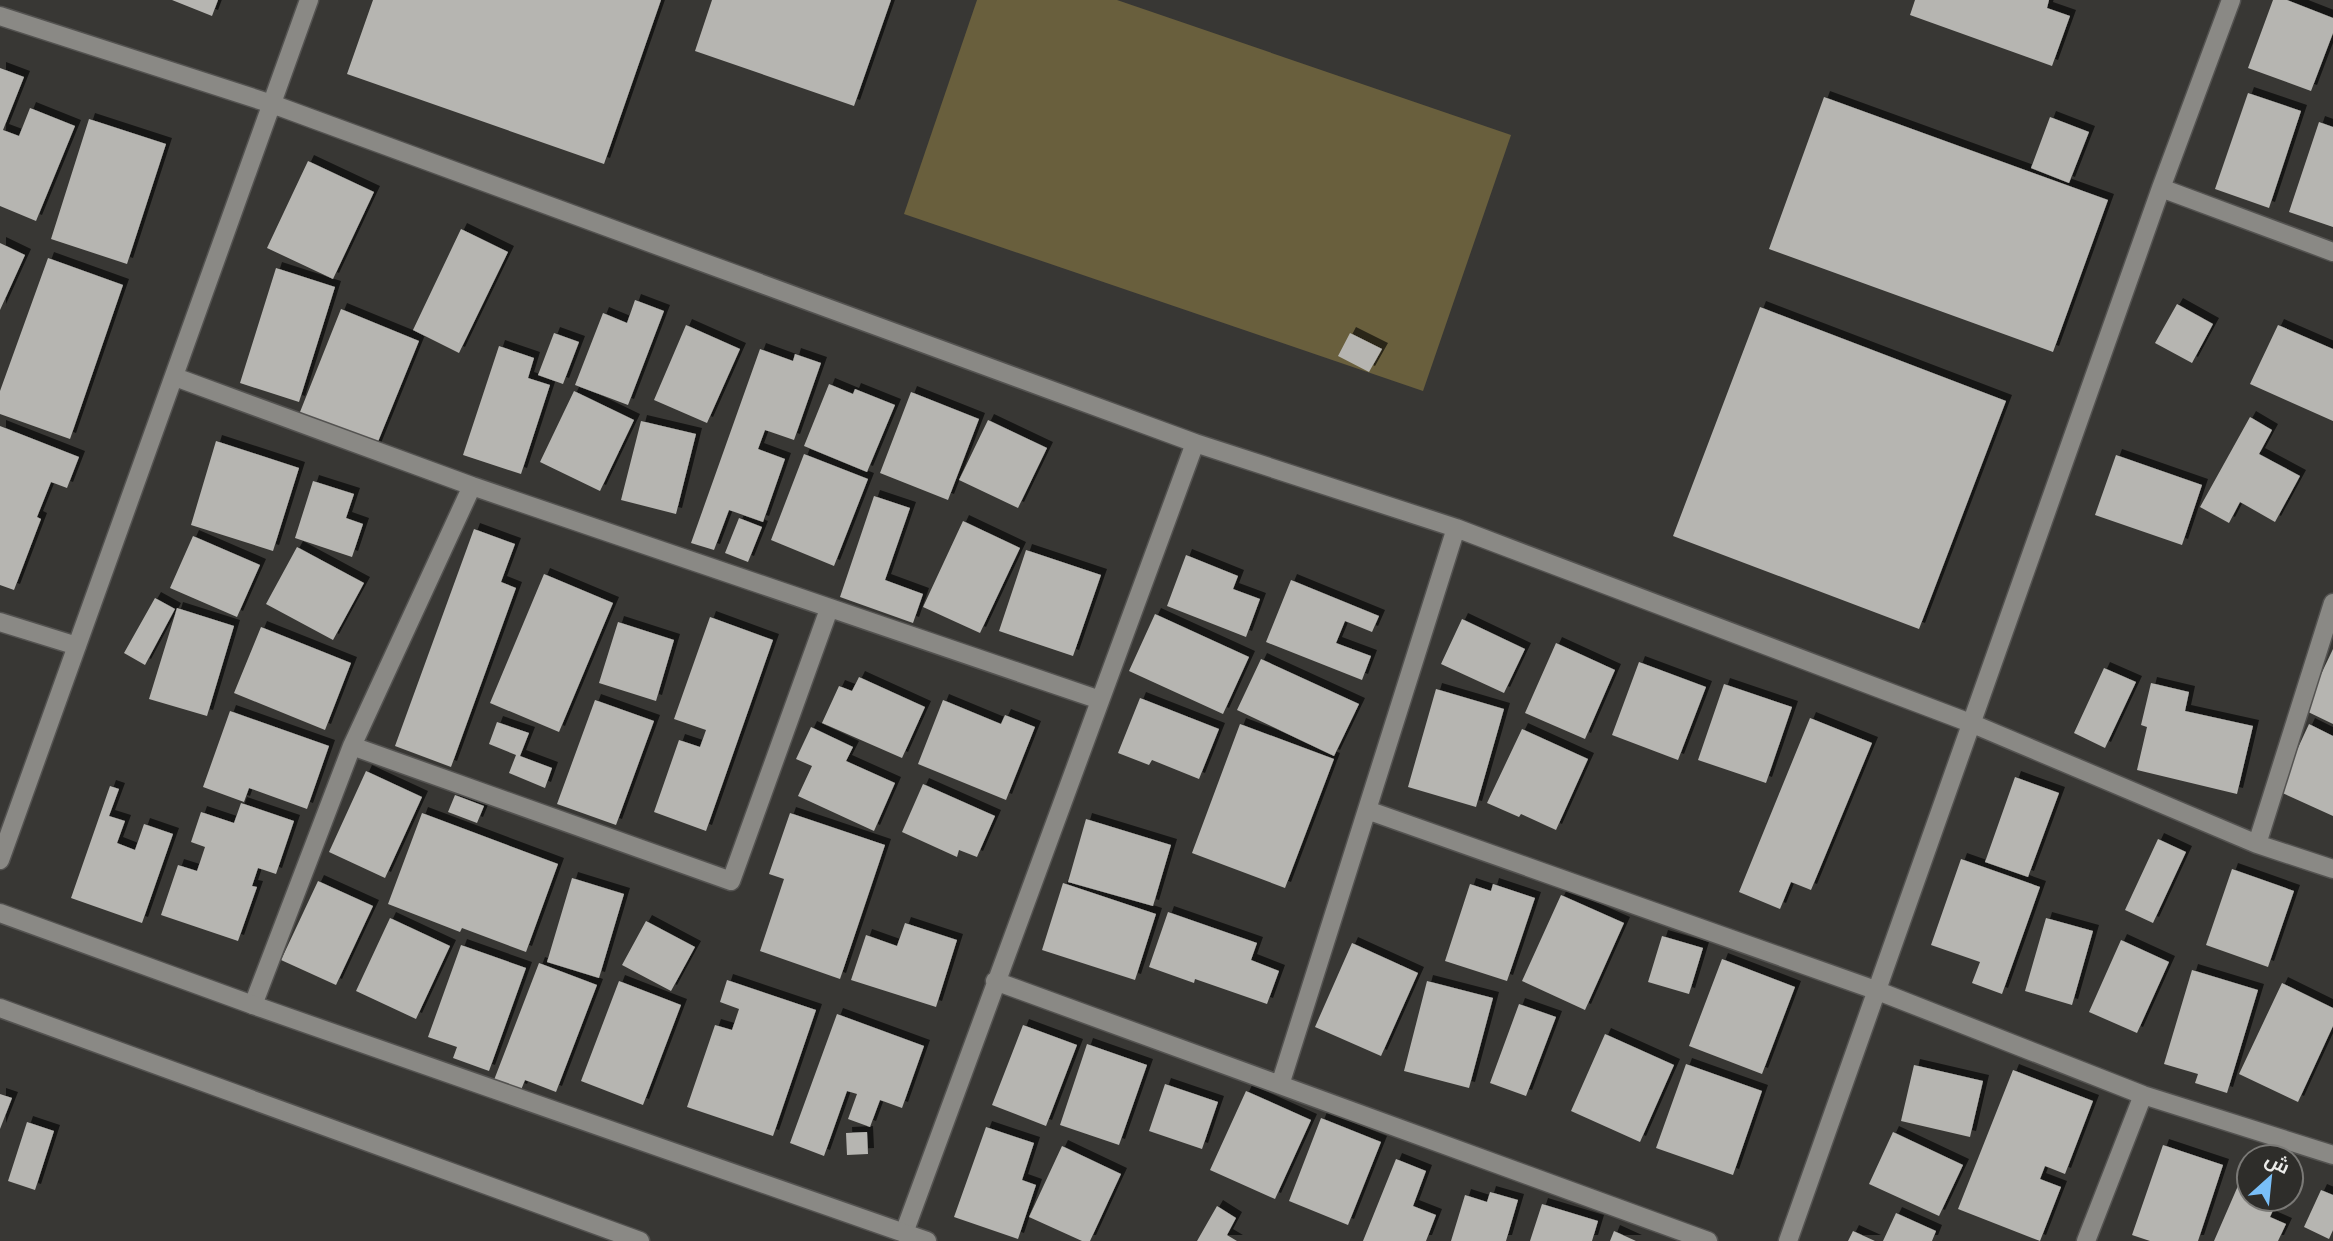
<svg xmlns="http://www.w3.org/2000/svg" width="2333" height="1241" viewBox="0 0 2333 1241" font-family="Bitter,Cairo,serif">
<defs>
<filter id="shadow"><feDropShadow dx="6" dy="-6" stdDeviation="0" flood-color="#0009"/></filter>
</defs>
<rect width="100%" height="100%" fill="#383734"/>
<path fill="#695f3d" d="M977 0H1117L1511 135 1423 391 904 214Z"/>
<path fill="#b6b5b1" filter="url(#shadow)" d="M172 0H218L212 16Z
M373 0H661L604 164 347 74Z
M712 0H891L854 106 695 51Z
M1915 0H2049L2047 8 2070 16 2052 66 1910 15Z
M2273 0H2287L2333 18V33L2311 91 2248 68Z
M0 68 24 77 3 130 19 136 30 108 75 126 36 221 0 206Z
M2248 93 2301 111 2269 208 2215 189Z
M1824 97 2108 200 2053 352 1769 249Z
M2050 117 2089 132 2069 183 2031 168Z
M89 119 166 144 127 264 51 239Z
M2319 122 2333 127V227L2289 212Z
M308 161 374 192 333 279 267 248Z
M461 229 508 252 459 353 413 330Z
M0 243 25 255 0 310Z
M48 258 123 285 70 439 0 414V391Z
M276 268 335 287 299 402 240 383Z
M635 300 664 311 628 405 575 385 603 313 627 323Z
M2177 304 2213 324 2192 363 2155 343Z
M1760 307 2006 401 1919 629 1673 536Z
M341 309 419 341 375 449 298 417Z
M686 325 740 349 707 423 654 400Z
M2278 325 2333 349V421L2250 384Z
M554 333 579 342 563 384 538 375Z
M1350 333 1382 349 1369 372 1338 356Z
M499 346 534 358 528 378 550 385 521 474 463 455Z
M760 349 793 361 795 354 821 363 794 440 765 430 758 449 785 459 763 522 729 510 714 550 691 543Z
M829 384 853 394 855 389 895 405 867 472 804 446Z
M574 391 634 420 600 491 540 462Z
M911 392 979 419 948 500 880 473Z
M2250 417 2272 430 2259 454 2300 476 2275 522 2240 502 2229 523 2200 507Z
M988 420 1047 448 1018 508 959 480Z
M641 421 696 434 676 514 621 500Z
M0 426 79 457 67 488 51 482 37 517 41 519 14 590 0 585Z
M216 441 299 468 273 551 191 525Z
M804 454 868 479 834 566 771 540Z
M2116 455 2202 485 2182 545 2095 515Z
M313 481 354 494 346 518 363 524 352 557 295 538Z
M874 496 910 508 885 580 923 594 913 623 840 597Z
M739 518 762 527 748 562 725 553Z
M963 521 1020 548 980 633 923 607Z
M474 529 515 544 501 582 516 588 451 767 395 746Z
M193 536 260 565 237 617 170 588Z
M297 547 364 583 333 640 266 604Z
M1026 550 1101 575 1073 656 999 631Z
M1186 555 1238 576 1233 589 1260 599 1246 637 1167 606Z
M544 574 613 603 559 732 490 703Z
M1291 580 1379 616 1372 632 1345 621 1336 643 1371 656 1362 680 1266 642Z
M155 598 175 609 145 665 124 653Z
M177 608 234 626 207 716 149 699Z
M1155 614 1249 657 1223 714 1129 671Z
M710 617 773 640 706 831 654 812 679 740 700 747 706 730 674 719Z
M1462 619 1525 649 1504 693 1441 664Z
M618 622 674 640 656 701 599 683Z
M261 627 351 663 325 730 234 693Z
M1556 643 1615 670 1585 739 1525 713Z
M2333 649V724L2304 710Z
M1261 659 1359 704 1334 756 1237 710Z
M1639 662 1706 687 1678 760 1612 735Z
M2104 668 2136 682 2105 748 2074 733Z
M859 677 925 707 902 758 822 723 839 686 852 691Z
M2151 683 2189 692 2185 711 2253 726 2237 794 2137 770 2147 727 2141 725Z
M1724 684 1792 707 1766 783 1698 760Z
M1436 689 1504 709 1476 807 1408 787Z
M1140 698 1219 729 1199 779 1152 760 1149 765 1118 753Z
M595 700 654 721 616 825 557 804Z
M943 700 1001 724 1005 715 1035 727 1006 800 918 764Z
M230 711 329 746 307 809 249 788 244 802 203 787Z
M1810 718 1872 743 1811 890 1791 882 1780 909 1739 892Z
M497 722 529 733 520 756 552 768 545 788 509 773 516 755 489 744Z
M1240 724 1334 759 1285 888 1192 853Z
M2309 724 2333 736V816L2278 791Z
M811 727 853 747 846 761 895 783 874 831 798 796 812 766 796 759Z
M1522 729 1588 759 1556 830 1521 814 1519 817 1487 803Z
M366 771 422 797 385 878 329 852Z
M2015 777 2059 793 2028 877 1985 862Z
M923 784 995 816 977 857 959 850 957 857 902 832Z
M110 786 119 789 109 816 125 821 117 843 135 850 144 824 173 834 142 923 71 898Z
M455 795 484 806 477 823 448 812Z
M241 803 294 821 276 874 258 868 252 886 257 887 238 941 161 915 178 865 197 871 205 847 191 842 201 812 234 823Z
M422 813 558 864 526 952 462 928 460 932 388 904Z
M790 813 885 845 840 979 760 951 784 879 769 874Z
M1086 819 1171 845 1153 906 1068 882Z
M2158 839 2186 852 2153 923 2125 910Z
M1961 859 2040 887 2002 994 1972 983 1980 962 1931 945Z
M2232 869 2294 891 2268 967 2206 945Z
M572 878 624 894 599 978 547 962Z
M318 881 373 906 336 985 281 960Z
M1063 883 1156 914 1135 980 1042 950Z
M1470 884 1491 891 1493 884 1535 898 1507 981 1445 961Z
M1561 895 1624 923 1585 1010 1522 981Z
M1168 912 1257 943 1251 960 1279 971 1267 1004 1195 979 1194 983 1149 967Z
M390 918 450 946 416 1019 356 991Z
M2046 918 2093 931 2072 1005 2025 991Z
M646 921 695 947 671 991 622 965Z
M905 923 957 940 936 1007 851 980 866 935 897 946Z
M1662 936 1703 948 1689 994 1648 982Z
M2121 940 2169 962 2137 1033 2089 1012Z
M1352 943 1418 973 1381 1056 1315 1027Z
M461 945 526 968 489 1071 453 1058 457 1047 428 1037Z
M1722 959 1795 987 1762 1074 1689 1046Z
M539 963 597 985 556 1092 525 1080 521 1090 494 1080Z
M2192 970 2258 990 2227 1093 2195 1083 2198 1074 2164 1064Z
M727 980 816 1010 773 1136 687 1107 715 1025 732 1030 739 1009 720 1002Z
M619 981 681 1005 643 1105 581 1081Z
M1427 981 1493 998 1469 1088 1404 1071Z
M2282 983 2333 1008V1026L2298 1102 2239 1074Z
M1519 1004 1556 1017 1526 1096 1490 1083Z
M837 1014 924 1046 902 1108 880 1100 870 1127 848 1119 857 1094 847 1091 824 1156 790 1143Z
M1023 1025 1077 1045 1046 1126 992 1105Z
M1605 1034 1674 1065 1640 1142 1571 1111Z
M1087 1044 1147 1065 1119 1145 1060 1125Z
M1686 1064 1762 1091 1733 1175 1656 1148Z
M1914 1065 1983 1081 1970 1137 1901 1121Z
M2013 1070 2093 1101 2065 1174 2045 1166 2040 1179 2061 1187 2040 1241 1958 1209Z
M1165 1084 1218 1102 1202 1149 1149 1131Z
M1246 1091 1311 1120 1275 1199 1210 1170Z
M0 1094 12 1098 0 1129Z
M1321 1118 1381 1142 1348 1225 1289 1201Z
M27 1122 54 1131 35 1190 8 1181Z
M986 1127 1034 1143 1022 1180 1036 1185 1018 1239 954 1217Z
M867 1132 868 1154 847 1155 846 1133Z
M1893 1132 1963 1165 1939 1216 1869 1184Z
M2163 1145 2223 1165 2198 1241H2150L2132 1235Z
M1062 1146 1121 1174 1090 1241H1082L1029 1217Z
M1396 1159 1426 1171 1413 1206 1436 1215 1426 1241H1363Z
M2244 1172 2249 1174V1199H2278L2270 1217 2286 1224 2278 1241H2214Z
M2321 1190 2333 1195V1230L2329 1239 2304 1227Z
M1490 1192 1518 1200 1506 1241H1451L1465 1195 1487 1202Z
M1542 1204 1598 1221 1592 1241H1530Z
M1217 1206 1236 1218 1227 1235 1237 1241H1197Z
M1896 1213 1936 1231 1932 1241H1883Z
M1614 1231 1636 1241H1610Z
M1853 1231 1875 1241H1848Z"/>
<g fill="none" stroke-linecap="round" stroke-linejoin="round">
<defs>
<path id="street" d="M0 16 272 104 1195 443 1456 528 1973 724 2257 844
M2161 188 2333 252
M175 377 472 486 1100 700
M2333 603 2257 844 2333 869
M0 622 77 646
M352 746 731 881 829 609
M1367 810 1878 991 2143 1095 2333 1155
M0 860 309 0
M995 981 1708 1241
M253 1005 352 746 472 486
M1280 1085 1456 528
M904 1233 1195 443
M1788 1241 2161 188 2231 0
M2086 1241 2143 1095"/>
<path id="secondary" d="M0 913 253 1005 927 1241
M0 1008 640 1241"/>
</defs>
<use href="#street" stroke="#545351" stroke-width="21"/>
<use href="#secondary" stroke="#545351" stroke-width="21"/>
<use href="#street" stroke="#8a8985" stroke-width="18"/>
<use href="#secondary" stroke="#8a8985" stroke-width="18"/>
</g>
<g transform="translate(2270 1178) rotate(27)"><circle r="33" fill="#2e2d2a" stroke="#7a7976" stroke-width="2"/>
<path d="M0-5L12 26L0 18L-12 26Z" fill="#79bff8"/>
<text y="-10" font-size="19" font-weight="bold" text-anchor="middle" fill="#ebebe9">ش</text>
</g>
</svg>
